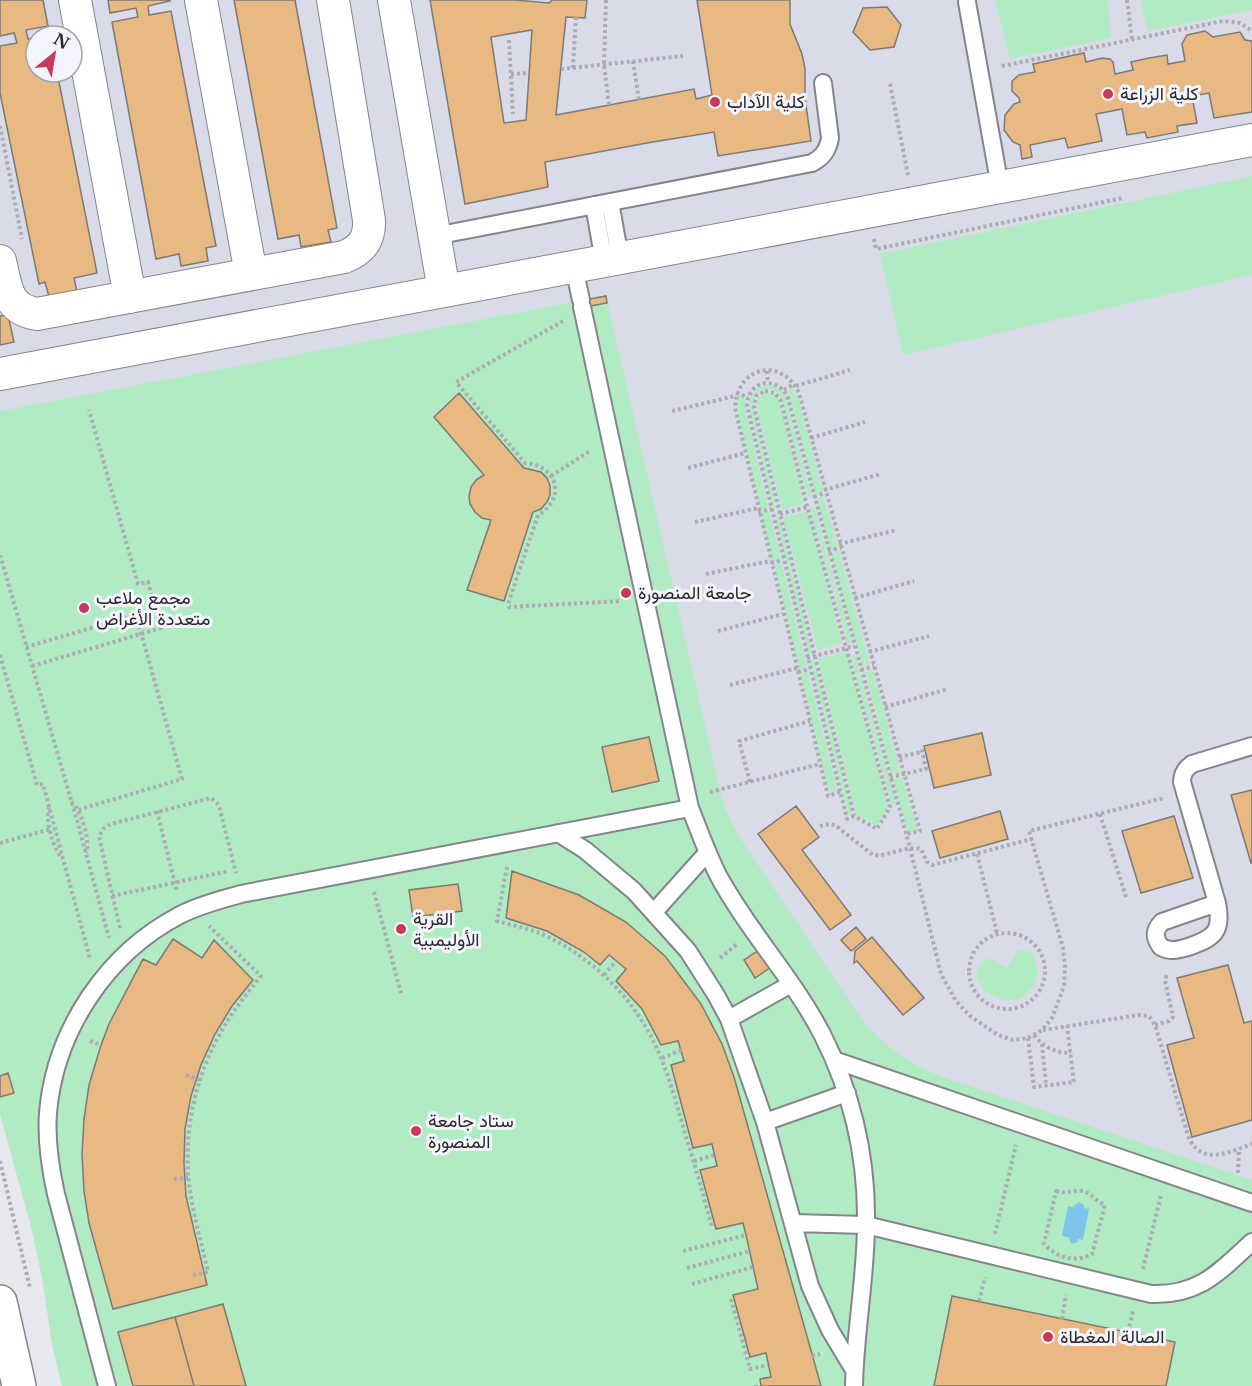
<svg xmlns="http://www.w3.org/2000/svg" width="1252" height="1386" viewBox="0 0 1252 1386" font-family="'Libre Baskerville',Vazirmatn,serif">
<rect width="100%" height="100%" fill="#e7e8ee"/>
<path fill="#d9dbe9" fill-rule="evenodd" d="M0 0H1252V1386H62L52 1344 43 1283 32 1230 0 1114ZM36 36H72V72H36Z"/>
<path fill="#b1ebc4" d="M995 0H1108L1111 38 1010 59Z
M1140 0H1252V10L1148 31Z
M1252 176V275L903 355 880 254Z
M606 296 720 790 726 810 738 835 865 1024C892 1052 915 1067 951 1080L1252 1180V1386H62L52 1344 43 1283 32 1230 0 1114V411Z
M765 385 776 386 785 394 812 497 808 498 780 395 772 389C760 388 753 395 753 407L776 508 773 509 749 406C749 395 754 389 765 385Z
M792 387 798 397 823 492 815 494 789 392Z
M766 393 776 395 780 403 804 504 782 509 756 407 758 398Z
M738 395 745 398V408L768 507 760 510 737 410Z
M823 496 838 547 830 549 816 498Z
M814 507 852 643 848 644 810 508Z
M769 511 781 559 772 561 760 513Z
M808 511 842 643 818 650 783 517Z
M774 513H778L812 653 808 654Z
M839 551 870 664 862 666 831 554Z
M781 562 807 667 799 669 774 564Z
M847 652 888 807 876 826 856 814 818 659Z
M855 655 896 803 892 805 851 656Z
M810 659H814L852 814 848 815Z
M873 670 900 772 892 774 865 672Z
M808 672 837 790 829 793 800 673Z
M902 777 917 829 908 832 893 779Z
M1021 950 1032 952C1038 962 1039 973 1034 984 1014 1026 950 976 989 958L1007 968 1017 952Z"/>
<path fill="#7ec3e9" d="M1079 1202 1084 1205V1208L1089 1209 1083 1240 1078 1239 1077 1242 1072 1244 1068 1237 1062 1236 1068 1206 1072 1207Z"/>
<path fill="#e9b984" stroke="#7c7873" stroke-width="1.5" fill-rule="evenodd" d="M0 0H43L48 26 26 30 28 39 36 38V72H57L97 273 74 278 77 292 49 297 45 282 39 284 0 93V46L17 43 14 33 0 36Z
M108 0H170V1L148 6 149 15 171 11 216 246 206 248 208 261 181 266 179 254 156 259 112 22 138 17 136 8 110 13Z
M234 0H295L337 228 328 230 331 242 301 247 299 235 278 239Z
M430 0H515L549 3 552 0H587L585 18 566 17 556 115 694 89 696 99 712 95 697 0H790V24L802 54 805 68V98L811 141 718 156 714 132 647 143 545 162 548 187 465 204ZM532 30 526 120 504 123 491 37Z
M887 7 901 25 894 47 870 50 853 32 863 8Z
M1205 31 1213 37 1240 32 1245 40 1252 41V112L1214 118 1209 93 1192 96 1197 123 1177 126 1178 132 1147 138 1145 132 1127 135 1122 109 1096 114 1102 141 1068 148 1065 138 1030 145 1032 157 1022 159 1020 145 1013 142 1004 130 1005 115 1014 104 1020 102 1019 98 1012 91V81L1019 75 1035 72 1033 64 1084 53 1086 62 1102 58 1110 59 1113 62 1115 74 1133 70 1131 62 1149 58 1167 55 1168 64 1185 61 1182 44 1187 35Z
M606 296 607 303 574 309 573 302Z
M8 315 14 342 0 345V316Z
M459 393 524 468 541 472 547 478 550 486V495L547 502 541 509 533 512 504 601 467 590 491 520 482 518 475 512 470 504 469 496 471 487 476 480 484 475 434 417Z
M982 733 991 775 934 788 924 746Z
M649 737 659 781 612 792 602 747Z
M1252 790V863H1251L1231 795Z
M796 806 819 837 802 850 851 915 830 930 758 834Z
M1000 811 1008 839 940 858 932 831Z
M1174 816 1193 878 1141 893 1122 831Z
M512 871 579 895 626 922 665 956 701 1004 722 1044 734 1077 821 1386H761L760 1379 771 1377 766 1353 750 1357 733 1295 758 1289 746 1235 743 1223 716 1229 700 1170 717 1166 712 1144 693 1148 671 1065 684 1061 678 1041 661 1045 642 1009 616 981 626 969 609 955 600 965 584 952 547 931 506 918Z
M458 884 462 911 413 917 409 890Z
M856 927 866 939 851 951 841 940Z
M872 937 924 998 903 1015 857 961 854 963 855 951Z
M173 939 202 958 214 940 253 980 232 1006 215 1034 201 1065 191 1096 185 1129 184 1163 186 1196 207 1285 113 1309 89 1223 84 1191 82 1154 84 1119 89 1085 101 1045 109 1024 143 959 156 965Z
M759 950 771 967 755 978 744 960Z
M1228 965 1244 1023 1252 1021V1120L1192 1137 1167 1045 1194 1038 1177 978Z
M8 1073 14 1093 0 1097V1076Z
M952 1296 1175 1342 1166 1386H934Z
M223 1304 246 1386H194L175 1317Z
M175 1317 194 1386H133L118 1332Z"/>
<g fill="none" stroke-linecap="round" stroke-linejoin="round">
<defs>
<path id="service" d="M967 2 1000 187
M610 202 620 258
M594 205 604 261
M435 236 812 163C823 157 828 150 830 138L823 83
M574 267 581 300
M582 307 690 808C699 830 707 853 718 875 748 931 793 978 822 1034 852 1093 867 1158 866 1223 866 1277 855 1332 854 1386
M558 833 585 850 634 891 688 951 716 995 729 1019 765 1122 810 1286 830 1330 854 1370
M1217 903 1182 782C1182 774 1185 769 1192 764L1252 746
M1217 903C1223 932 1214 938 1188 947 1177 950 1171 952 1161 947 1154 938 1154 930 1162 922Z
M654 912 707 853
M729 1019 791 984
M834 1060 1252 1203
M765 1122 847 1093
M793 1223 866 1225 1151 1294C1199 1296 1219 1272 1252 1242
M107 1386 56 1194C50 1167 46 1140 48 1113 55 1030 107 953 180 915 199 905 220 900 241 894L690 808"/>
<path id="minor" d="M75 0 130 297
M201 0 251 274
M394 0 444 291
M0 261C6 286 6 309 37 314L344 257C362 250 370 239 369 220L333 0
M0 374 1252 140"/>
<path id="secondary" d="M0 1302 19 1386"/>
</defs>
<use href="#service" stroke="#84858b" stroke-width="20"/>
<use href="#minor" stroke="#84858b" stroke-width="34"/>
<use href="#secondary" stroke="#84858b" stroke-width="36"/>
<path stroke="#abacb1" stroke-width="4" stroke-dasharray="3 3" stroke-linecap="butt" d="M606 0 604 65 609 105
M1127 0 1132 39
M509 40 513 114
M633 61 639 100
M1002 66 1223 21 1240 23 1252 31
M573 68 576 17
M561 69 683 56
M511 74 529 73
M890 84 908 175
M0 126 22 239
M874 239 876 249 1123 198
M563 321 456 382 525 463C557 465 567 499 538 515L508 604 509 607 622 601
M767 371 768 383
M796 386 850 370
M784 390 794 384
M765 391 775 393 781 401 806 502 890 807 877 829 854 816 754 407 756 396Z
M736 393 748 397
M672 411 735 396
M811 438 865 422
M688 468 745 453
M551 476 590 451
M824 490 881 474
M814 497 825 493
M758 512 771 509
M780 514 808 507
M695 522 758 508
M839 544 897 530
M828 551 841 548
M0 555 78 824 109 938
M771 563 783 560
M706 574 770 561
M855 598 914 581
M718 631 783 614
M26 647 136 615 182 779 78 810
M869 652 929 636
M0 655 37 785 43 784 90 959
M807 658 854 646
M32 666 161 628 148 582 138 584 89 410
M861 670 874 666
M798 672 810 669
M730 685 797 668
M885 707 948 689
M899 757 922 752
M890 777 926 769 921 746
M750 782 739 741 810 721
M710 792 820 764
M840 792 828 796 735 408C737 366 781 356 799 393L920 831 906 834
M71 802C81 809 91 841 86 853
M49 807C45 820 53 850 63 859
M157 811 177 892
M1100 814 1126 897
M854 816 847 819 747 406C748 380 777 374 788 398L910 848 941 974 956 1001 970 1016 998 1035 1013 1040 1028 1038 1042 1030 1052 1018 1064 986 1065 968 1063 948 1029 831 1164 798
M820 826 829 824 835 825 873 855C889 857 905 845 921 849L927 862 932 865 1032 839
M0 843 51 829
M977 854 997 933
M507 867 497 921C510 925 524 927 537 932 560 941 580 955 599 971 651 1017 666 1064 684 1130 694 1162 703 1194 712 1227
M374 892 401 993
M112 896 229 871
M120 928 99 837 103 829 111 824 211 798 217 803 219 806 236 873
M969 971a38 38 0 1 1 76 0a38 38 0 1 1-76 0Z
M720 958 737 944
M604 975 616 961
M1155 1025 1169 1021 1173 1017 1165 981 1167 973
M1043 1030 1139 1015 1149 1016 1155 1025 1188 1136C1201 1167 1229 1152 1252 1144
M1034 1035C1043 1047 1055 1053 1071 1053
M1028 1038 1034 1087 1074 1082 1067 1026
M90 1041 101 1045
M1042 1044 1046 1085
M662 1058 681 1050
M186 1075 201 1080
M0 1161 30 1288
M694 1161 714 1155
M1238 1173 1239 1149
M174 1179 188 1178
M1056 1191C1066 1194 1073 1190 1083 1191 1091 1193 1097 1202 1105 1205L1092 1254C1074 1263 1058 1258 1044 1244Z
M995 1234 1016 1145
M683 1251 746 1235
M687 1268 750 1251
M1143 1269 1161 1195
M193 1275 208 1272C202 1245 194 1218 190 1191 182 1138 194 1079 221 1032 232 1011 247 994 261 976L209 926
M692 1284 753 1267
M731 1299 750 1369 768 1365
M979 1301 985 1277
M1062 1319 1066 1295
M1128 1332 1133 1311
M812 1356 820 1354
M756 1385V1386"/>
<use href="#service" stroke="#fff" stroke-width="16"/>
<use href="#minor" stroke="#fff" stroke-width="32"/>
<use href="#secondary" stroke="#fff" stroke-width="33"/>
</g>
<g fill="#c93959" stroke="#f4f5fc" stroke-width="2">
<circle cx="1108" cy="94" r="6"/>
<circle cx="715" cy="102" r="6"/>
<circle cx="626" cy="593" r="6"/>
<circle cx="84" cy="608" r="6"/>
<circle cx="401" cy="929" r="6"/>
<circle cx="416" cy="1131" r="6"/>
<circle cx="1048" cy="1337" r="6"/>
</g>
<g text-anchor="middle" stroke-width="6" stroke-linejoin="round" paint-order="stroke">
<g font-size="18" fill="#27282a" stroke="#f4f5fc" text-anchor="start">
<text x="1120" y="100">كلية الزراعة</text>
<text x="727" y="108">كلية الآداب</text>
<text x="638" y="599">جامعة المنصورة</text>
<text x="96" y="604">مجمع ملاعب<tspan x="96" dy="21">متعددة الأغراض</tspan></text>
<text x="413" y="925">القرية<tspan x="413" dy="21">الأوليمبية</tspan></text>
<text x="428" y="1127">ستاد جامعة<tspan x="428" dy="21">المنصورة</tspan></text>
<text x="1060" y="1343">الصالة المغطاة</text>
</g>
</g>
<g transform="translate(54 54) rotate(30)"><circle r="28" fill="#f4f5fc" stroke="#a2a3a8" stroke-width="1.5"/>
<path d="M0-4.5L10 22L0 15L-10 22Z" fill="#c93959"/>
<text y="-9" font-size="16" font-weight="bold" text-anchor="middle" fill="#27282a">N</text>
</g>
</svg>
